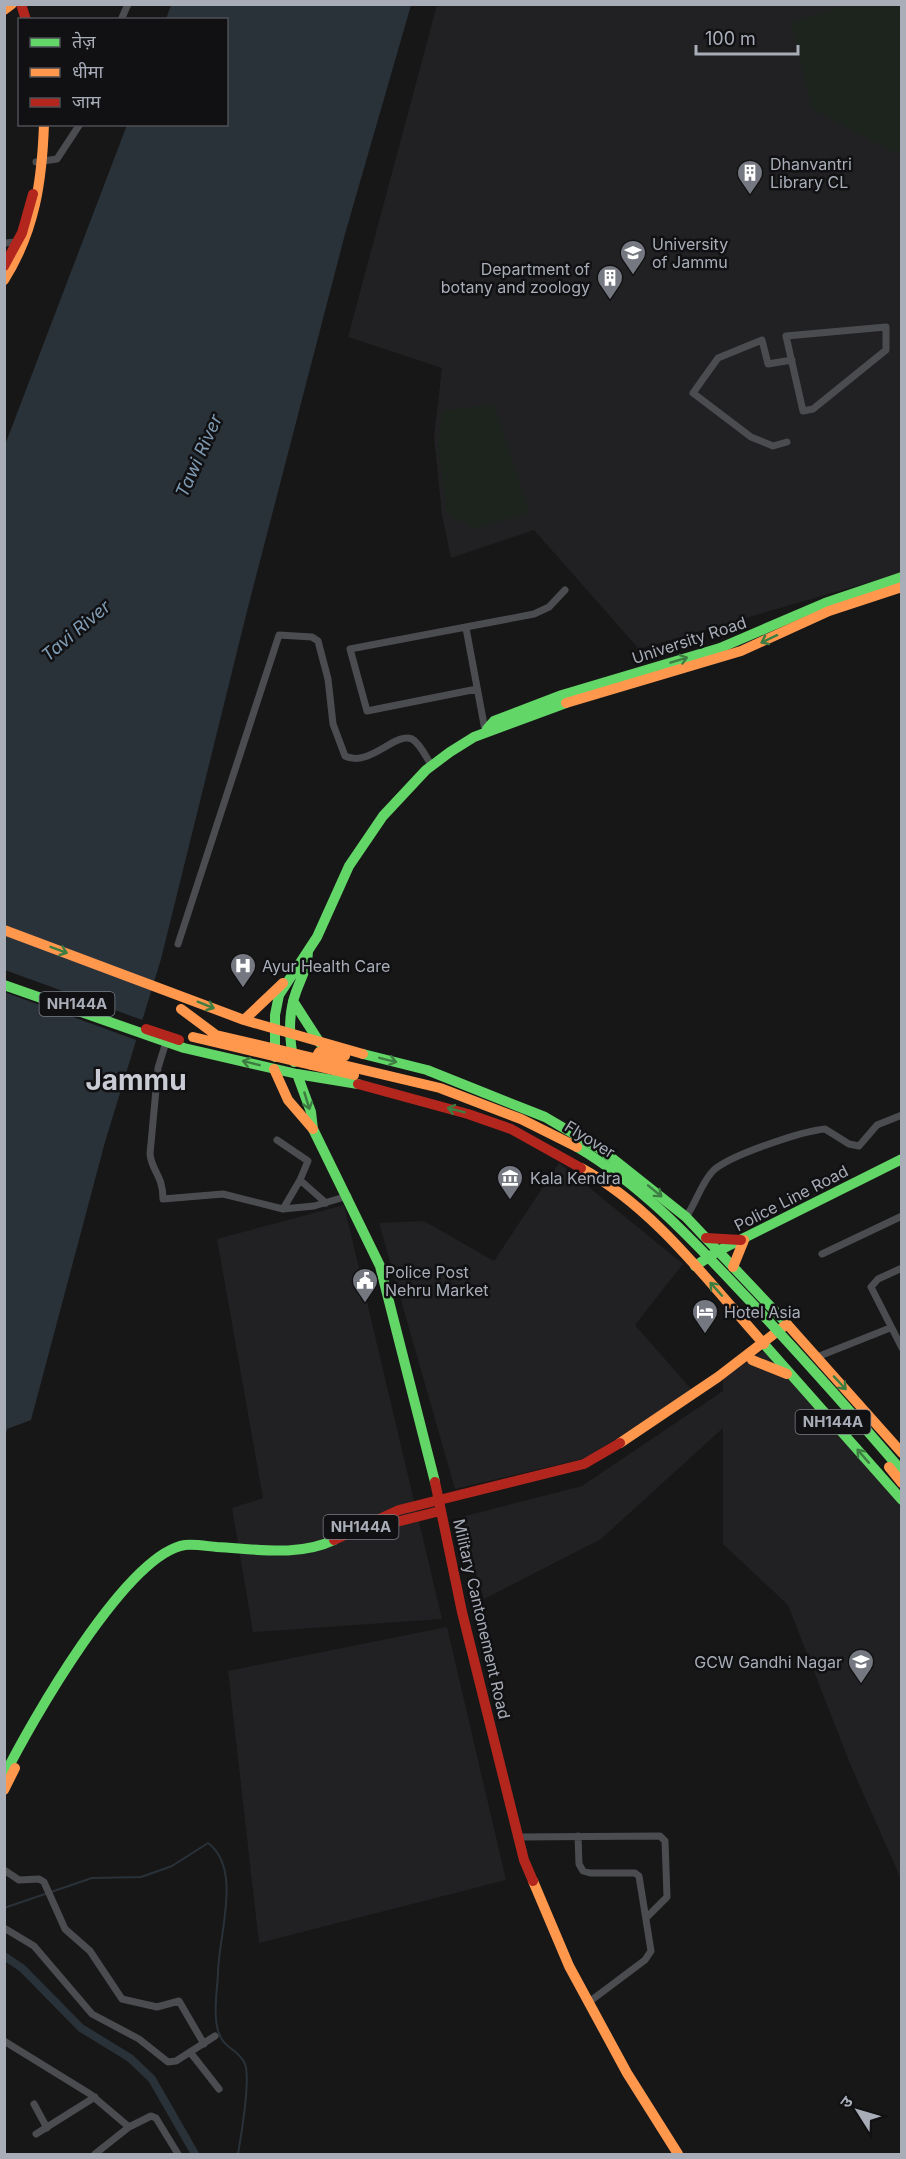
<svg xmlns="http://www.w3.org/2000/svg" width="906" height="2159" viewBox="0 0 906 2159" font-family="Inter,'Noto Sans Devanagari',sans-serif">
<rect width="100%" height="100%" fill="#171717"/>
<path fill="#212123" d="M437 5H901V573L639 649 534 530 451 558 442 515 434 437 442 368 348 337Z
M559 1163 683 1264 635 1325 692 1390 586 1458 455 1489 379 1223 424 1221 494 1261Z
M344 1205 442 1619 253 1632 232 1508 263 1498 217 1239Z
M768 1348 901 1502V1879L851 1766 788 1605 723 1544V1428L601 1539 484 1599 458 1518 582 1486 723 1391V1377Z
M447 1627 506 1880 259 1943 228 1671Z"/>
<path fill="#1d241e" d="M845 5H901L902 150 895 153 812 109 791 22Z
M494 404 530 512 474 529 447 513 438 446 442 411Z"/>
<path fill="#2a3239" d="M171 5H411L345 234 248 607 161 959 105 1142 31 1420 7 1429 5 1439V445L127 125 226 124V20L166 19Z"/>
<path fill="#171717" d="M5 970 145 1021 139 1041 4 992Z"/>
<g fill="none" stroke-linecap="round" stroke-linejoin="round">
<path stroke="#2a3239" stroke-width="2" d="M4 1908 92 1878 141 1877 172 1866 208 1843C243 1869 218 1936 218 1974 217 1993 211 2025 223 2041 230 2050 240 2052 245 2064 251 2080 241 2136 238 2154"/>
<path stroke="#2a3239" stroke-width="8" d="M4 1956 22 1968 81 2028 130 2058 152 2079 195 2154"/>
<path stroke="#4b4c50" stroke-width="7" d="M121 20 128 4
M36 162 57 159 80 124
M4 243 17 242
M886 327V350L813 409 803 411 786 336Z
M787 442 773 446 751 437 693 393 718 358 762 340 768 364 792 360
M466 628 485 730
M477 689 367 711 350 649 534 614 549 607 565 590
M178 944 279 635 312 637 318 641 328 679 333 724 345 756C369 768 396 731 412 739 420 743 427 759 432 766
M166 1042 158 1068 150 1154C152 1172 163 1175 163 1199L223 1194 283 1209 314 1206 348 1196
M277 1140 308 1161 300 1180 326 1203
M283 1209 300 1180
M686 1217C696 1203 701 1184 712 1172 726 1156 803 1131 825 1129L849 1144 859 1146 877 1125 902 1115
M822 1254 902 1216
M902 1268 878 1279 871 1287 902 1348
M817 1357 890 1328
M578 1836 579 1864 583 1871 590 1873H635L639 1876 651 1951 645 1960 589 2002
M518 1837 660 1836 665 1841 667 1897 647 1917
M4 1870 19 1880 39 1879 44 1882 65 1929 90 1951 122 1999 157 2007 179 2001 204 2044
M4 1928 34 1946 92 2014 139 2039 168 2062 176 2061 215 2036
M4 2041 90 2094 129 2127 151 2116 156 2118 178 2154
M190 2052 219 2089
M34 2104 47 2128
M36 2134 95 2097
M95 2154 129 2127"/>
<path stroke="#63d668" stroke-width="10" d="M487 729 494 721 562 695 720 648 825 603 902 577
M4 985 184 1048 297 1074 358 1084
M293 1001 320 1043
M363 1054 427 1070 545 1117 603 1151 686 1217 787 1324
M275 1057V1015L279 995 317 937 349 866 383 816 426 770 450 752 474 737 566 703
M294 1062C289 1039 288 1014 296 992 301 978 308 966 308 951
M297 1074 311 1112 313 1129 380 1266 435 1482
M695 1266 718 1251 902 1159
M764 1344 902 1500
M4 1776C30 1724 126 1554 185 1545 195 1544 206 1546 217 1547 255 1549 299 1557 334 1540"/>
<path stroke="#ff974d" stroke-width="10" d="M4 10 12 4
M4 280C35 231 42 181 44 124
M566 703 741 651 829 611 902 587
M4 930 244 1020 363 1054
M244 1020 283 983
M312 1065 319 1052 345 1056
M274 1069 288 1100 313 1129
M581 1168C655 1208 709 1283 764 1344
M733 1267 744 1240
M752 1360 787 1374
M620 1443 718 1377 787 1324 902 1453
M4 1790 15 1768
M533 1881 569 1966 627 2073 678 2154"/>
<path stroke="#b3261e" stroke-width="10" d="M21 4 26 20
M4 266 22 233 33 194
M146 1029 179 1040
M358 1084 468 1114 511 1129 581 1168
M706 1238 741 1240
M435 1482 462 1612 524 1860 533 1881
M380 1526 440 1511
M334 1540 399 1510 584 1464 620 1443"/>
<path stroke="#63d668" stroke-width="10" d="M577 1147C645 1187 697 1245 750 1301 802 1357 852 1413 902 1471"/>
<path stroke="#ff974d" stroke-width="10" d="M181 1009 216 1035 440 1088 521 1119 577 1147
M193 1037 354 1075
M889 1467 902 1483"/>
</g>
<defs><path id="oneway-shaft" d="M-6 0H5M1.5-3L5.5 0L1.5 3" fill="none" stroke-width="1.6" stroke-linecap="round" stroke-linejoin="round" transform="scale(1.5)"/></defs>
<g stroke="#3e7d42">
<use href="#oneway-shaft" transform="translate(769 639) rotate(155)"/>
<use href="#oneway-shaft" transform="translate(679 660) rotate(-17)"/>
<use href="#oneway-shaft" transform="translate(59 950) rotate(20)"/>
<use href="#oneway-shaft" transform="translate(206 1005) rotate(22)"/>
<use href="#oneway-shaft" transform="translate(388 1060) rotate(14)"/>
<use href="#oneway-shaft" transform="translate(251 1063) rotate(-166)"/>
<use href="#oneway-shaft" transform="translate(307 1101) rotate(73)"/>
<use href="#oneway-shaft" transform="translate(456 1110) rotate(-165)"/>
<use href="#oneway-shaft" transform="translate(655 1191) rotate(39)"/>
<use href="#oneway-shaft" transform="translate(716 1289) rotate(-132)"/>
<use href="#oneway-shaft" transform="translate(840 1383) rotate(47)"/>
<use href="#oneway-shaft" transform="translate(863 1456) rotate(-131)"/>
</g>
<defs>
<symbol id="building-pin" viewBox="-11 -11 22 30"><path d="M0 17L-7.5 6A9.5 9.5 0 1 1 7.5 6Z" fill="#757880" stroke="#111113"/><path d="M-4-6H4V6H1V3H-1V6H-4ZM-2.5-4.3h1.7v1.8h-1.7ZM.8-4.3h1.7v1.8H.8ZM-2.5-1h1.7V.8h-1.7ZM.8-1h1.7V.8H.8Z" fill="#fff"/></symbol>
<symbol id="university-pin" viewBox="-11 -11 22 30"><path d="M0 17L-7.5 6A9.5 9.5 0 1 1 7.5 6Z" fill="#757880" stroke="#111113"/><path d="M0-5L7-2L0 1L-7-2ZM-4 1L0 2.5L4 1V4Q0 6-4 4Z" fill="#fff"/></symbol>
<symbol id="hospital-pin" viewBox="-11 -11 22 30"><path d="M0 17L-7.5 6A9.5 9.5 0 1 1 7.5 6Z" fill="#757880" stroke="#111113"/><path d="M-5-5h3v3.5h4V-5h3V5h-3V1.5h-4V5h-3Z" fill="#fff"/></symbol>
<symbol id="museum-pin" viewBox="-11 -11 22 30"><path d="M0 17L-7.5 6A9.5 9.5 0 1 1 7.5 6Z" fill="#757880" stroke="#111113"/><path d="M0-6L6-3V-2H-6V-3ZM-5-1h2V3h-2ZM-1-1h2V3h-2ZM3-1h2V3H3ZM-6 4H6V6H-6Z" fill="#fff"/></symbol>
<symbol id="civic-pin" viewBox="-11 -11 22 30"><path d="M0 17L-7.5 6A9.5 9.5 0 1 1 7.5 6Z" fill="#757880" stroke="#111113"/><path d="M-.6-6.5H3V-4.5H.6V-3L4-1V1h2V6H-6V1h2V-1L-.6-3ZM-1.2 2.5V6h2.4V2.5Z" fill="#fff"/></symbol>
<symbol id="hotel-pin" viewBox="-11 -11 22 30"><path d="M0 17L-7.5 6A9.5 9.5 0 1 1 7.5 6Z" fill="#757880" stroke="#111113"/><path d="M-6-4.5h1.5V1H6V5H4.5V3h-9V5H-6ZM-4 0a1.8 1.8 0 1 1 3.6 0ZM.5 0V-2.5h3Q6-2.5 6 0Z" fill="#fff"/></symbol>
</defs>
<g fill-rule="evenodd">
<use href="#building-pin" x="735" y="158" width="30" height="40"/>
<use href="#university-pin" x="618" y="238" width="30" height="40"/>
<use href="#building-pin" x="595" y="263" width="30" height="40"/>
<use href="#hospital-pin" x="228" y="951" width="30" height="40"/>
<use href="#museum-pin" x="495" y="1163" width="30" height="40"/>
<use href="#civic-pin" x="350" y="1266" width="30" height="40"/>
<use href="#hotel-pin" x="690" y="1297" width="30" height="40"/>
<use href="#university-pin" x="846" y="1647" width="30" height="40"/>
</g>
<g text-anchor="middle" stroke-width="5" stroke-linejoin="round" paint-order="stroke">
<g fill="#111113" stroke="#7b7e86" stroke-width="1.5">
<rect x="39.5" y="992" width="75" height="24" rx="4.5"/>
<rect x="795.5" y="1410" width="75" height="24" rx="4.5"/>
<rect x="323.5" y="1515" width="75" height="24" rx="4.5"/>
</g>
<g font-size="15" font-weight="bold" fill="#a8adb8">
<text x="77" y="1009">NH144A</text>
<text x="833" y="1427">NH144A</text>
<text x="361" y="1532">NH144A</text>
</g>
<g font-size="16" fill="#a8adb8" stroke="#111113" text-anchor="start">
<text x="770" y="170">Dhanvantri<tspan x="770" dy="18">Library CL</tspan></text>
<text x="652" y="250">University<tspan x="652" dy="18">of Jammu</tspan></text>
<text x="590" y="275" text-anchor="end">Department of<tspan x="590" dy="18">botany and zoology</tspan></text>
<text x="262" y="972">Ayur Health Care</text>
<text x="530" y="1184">Kala Kendra</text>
<text x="385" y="1278">Police Post<tspan x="385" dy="18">Nehru Market</tspan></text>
<text x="724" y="1318">Hotel Asia</text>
<text x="842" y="1668" text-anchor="end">GCW Gandhi Nagar</text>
</g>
<g font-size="16" fill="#a8adb8" stroke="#111113">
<text transform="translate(689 640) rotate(-18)" y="6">University Road</text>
<text transform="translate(590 1139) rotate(32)" y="6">Flyover</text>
<text transform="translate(791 1198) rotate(-27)" y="6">Police Line Road</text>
<text transform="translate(482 1619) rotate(77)" y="6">Military Cantonement Road</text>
</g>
<g font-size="18" font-style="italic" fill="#7f9bb3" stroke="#111113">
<text transform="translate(199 456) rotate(-66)" y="6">Tawi River</text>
<text transform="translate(76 631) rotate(-40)" y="6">Tavi River</text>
</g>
<g font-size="28" font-weight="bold" fill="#c9ccd4" stroke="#111113">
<text x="136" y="1090">Jammu</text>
</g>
</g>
<rect width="906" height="2159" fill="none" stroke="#a8adb8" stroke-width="12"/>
<rect x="18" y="18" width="210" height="108" fill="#111113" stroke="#4d4f55" stroke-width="1.5"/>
<rect x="30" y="38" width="30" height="9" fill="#63d668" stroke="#4d4f55" stroke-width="1.5"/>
<text x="72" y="48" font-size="18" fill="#a8adb8">तेज़</text>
<rect x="30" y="68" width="30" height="9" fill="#ff974d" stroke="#4d4f55" stroke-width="1.5"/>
<text x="72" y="78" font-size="18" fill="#a8adb8">धीमा</text>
<rect x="30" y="98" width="30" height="9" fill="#b3261e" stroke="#4d4f55" stroke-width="1.5"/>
<text x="72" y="108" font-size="18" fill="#a8adb8">जाम</text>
<g transform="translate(858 2111) rotate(307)" stroke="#111113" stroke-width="4.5" paint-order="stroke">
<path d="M0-4.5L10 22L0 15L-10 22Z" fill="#a8adb8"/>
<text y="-9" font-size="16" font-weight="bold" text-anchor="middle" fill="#a8adb8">उ</text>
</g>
<path d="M696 45v9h102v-9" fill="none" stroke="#a8adb8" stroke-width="3"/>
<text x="705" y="45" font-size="18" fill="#a8adb8" stroke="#111113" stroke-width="4.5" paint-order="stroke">100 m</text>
</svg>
